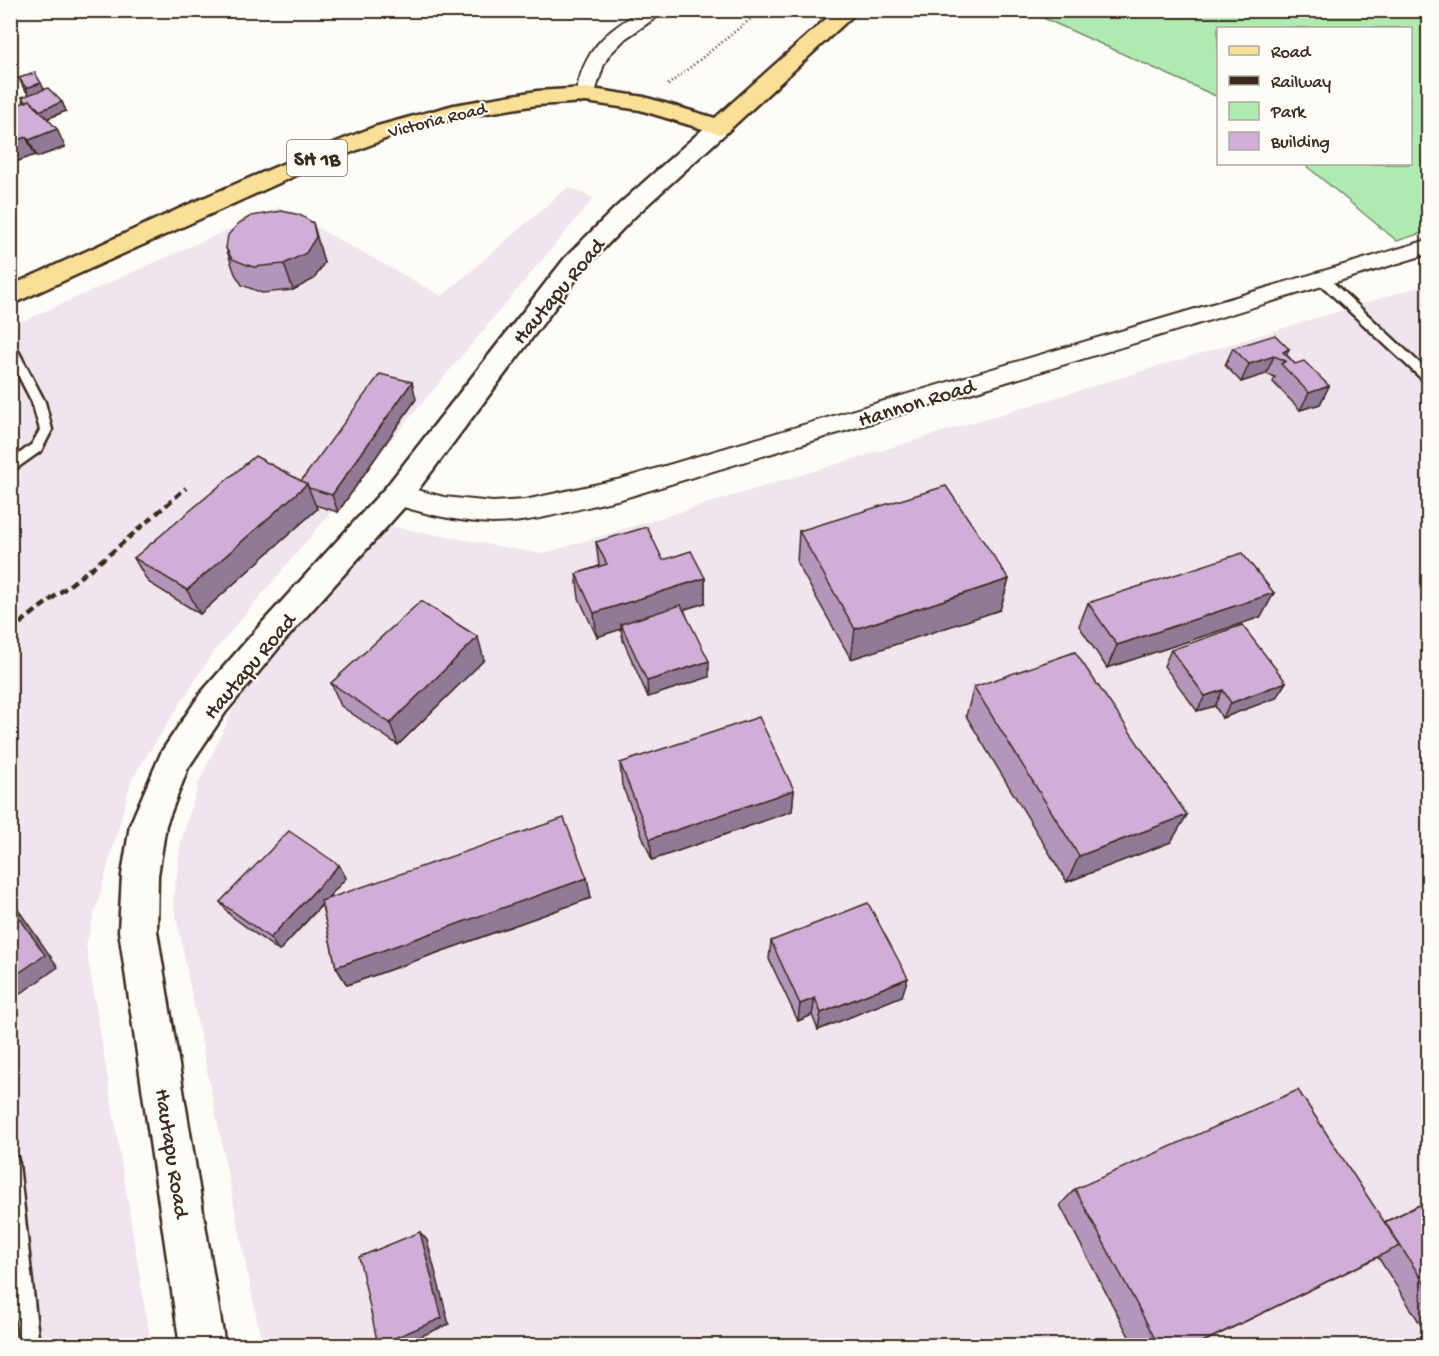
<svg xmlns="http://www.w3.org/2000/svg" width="1439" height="1356" viewBox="0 0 1439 1356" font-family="'Gochi Hand',sans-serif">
<rect width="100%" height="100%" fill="#fdfcf7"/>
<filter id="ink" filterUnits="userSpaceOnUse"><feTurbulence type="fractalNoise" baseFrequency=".0167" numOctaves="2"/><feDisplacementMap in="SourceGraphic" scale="12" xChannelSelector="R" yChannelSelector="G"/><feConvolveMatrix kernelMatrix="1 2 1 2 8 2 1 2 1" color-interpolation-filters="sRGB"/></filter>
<g filter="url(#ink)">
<path fill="#f0e5ee" d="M568 187 594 198 212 654 132 779 86 945 151 1345H11L10 327 279 207 442 296Z
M1428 284V1345H262L173 901 181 841 198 785 239 696 308 610 388 526 542 554Z"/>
<path fill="#afebb1" stroke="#758a68" stroke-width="1.5" d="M1028 11H1428V231L1397 241 1304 164H1410V28H1218V97Z"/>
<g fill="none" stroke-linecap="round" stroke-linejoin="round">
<defs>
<path id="service" d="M1322 275 1326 276 1428 371V382L1424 381 1318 282 1316 279Z
M10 343 16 347 45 402 52 430 41 451 10 473V461L32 444 40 430 32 402 10 359Z
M10 1155 17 1157 19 1164 39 1346H19L10 1263Z"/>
<path id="minor" d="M643 10H667L626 38 609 55 604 64 593 99 586 101 579 99 576 95C583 51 605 31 643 10Z
M1428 240V254L621 499C579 508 536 523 493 523 456 522 422 513 387 502L383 495 387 488 397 485 444 497 493 502 525 500 621 479Z"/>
<path id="tertiary" d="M719 120 727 122 731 127 727 132 633 218 583 270 408 503 285 640 225 713 188 768 166 825 158 875 157 931 225 1346H180L119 931 122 875 130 825 162 751 201 693 263 622 386 487 565 258 615 208 711 122Z"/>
<path id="primary" d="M836 10H859L727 132 719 134 640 110 586 102 537 105 456 118 390 137 310 169 10 305V286L194 202 294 159 374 127 454 105 537 91 586 88 644 97 715 118Z"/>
</defs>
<use href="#service" stroke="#3b2a1e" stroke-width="5"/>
<use href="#minor" stroke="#3b2a1e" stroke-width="4"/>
<use href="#tertiary" stroke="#3b2a1e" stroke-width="5"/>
<use href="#primary" stroke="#3b2a1e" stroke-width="5"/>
<path stroke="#3b2a1e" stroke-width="3" stroke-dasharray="1 3" stroke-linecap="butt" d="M668 85 762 10"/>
<use href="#service" fill="#fdfcf7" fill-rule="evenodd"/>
<use href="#minor" fill="#fdfcf7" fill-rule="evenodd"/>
<use href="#tertiary" fill="#fdfcf7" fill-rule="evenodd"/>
<use href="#primary" fill="#fadf96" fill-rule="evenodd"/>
<path stroke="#3b2a1e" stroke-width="4.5" stroke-dasharray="8 4.5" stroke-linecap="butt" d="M10 631 111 553 186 488"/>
</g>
<path fill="#b496ba" stroke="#3b2a1e" stroke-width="1.5" d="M19 78 44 89 62 102 66 111 47 119 65 147 37 157 35 155 10 164 24 103 22 97 29 95 23 87Z
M313 223 324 263 314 279 293 290 262 293 242 285 235 274 226 248Z
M1233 348 1287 355 1295 364 1329 386 1320 404 1300 410 1273 382 1275 377 1266 374 1241 382 1225 365Z
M416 399 338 512 315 505 317 509 200 614 148 582 134 558 301 481Z
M799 531 1009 579 1000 610 851 659 797 563Z
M596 542 663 560 705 578V603L684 609 709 677 648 697 623 640 621 629 597 637 579 598 576 574 599 566Z
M1274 593 1261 617 1107 668 1079 626 1088 603Z
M1171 650 1286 682 1276 698 1222 718 1215 706 1197 711 1164 666Z
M484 660 398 745 341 706 331 683Z
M974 687 1171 842 1067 882 966 716Z
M620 763 794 790 792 811 652 860 622 785Z
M339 865 346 878 327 899 587 878 591 898 347 985 336 967 322 905 279 951 230 915 220 902Z
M771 941 902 996 818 1030 812 1015 798 1021 769 959Z
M1075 1189 1384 1222 1428 1201V1336L1378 1257 1195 1346H1134L1060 1205Z"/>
<path fill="#927a97" stroke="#3b2a1e" stroke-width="1.5" d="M41 83 45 91 30 97 26 88Z
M62 102 66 111 40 121 36 112Z
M57 129 65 147 37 157 29 140Z
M26 137 35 155 10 164V143Z
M313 223 324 263 314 279 293 290 284 264Z
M1289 349 1284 360 1283 352Z
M1274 356 1266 374 1241 382 1249 364Z
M412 382 416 399 338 512 332 495Z
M1329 386 1320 404 1300 410 1309 393Z
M307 484 317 509 200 614 187 590Z
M705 578V603L623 629 621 624V629L597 637 594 613Z
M1009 579 1000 610 851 659 855 629Z
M1274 593 1261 617 1107 668 1117 645Z
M478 637 484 660 398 745 390 723Z
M709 661V677L648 697 647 681Z
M1286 682 1276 698 1222 718 1231 703Z
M1223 690 1215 706 1197 711 1205 696Z
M794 790 792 811 652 860 650 839Z
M1187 815 1171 842 1067 882 1079 856Z
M339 865 346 878 279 951 270 938Z
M587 878 591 898 347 985 336 967Z
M10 898 58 967 10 1001Z
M908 978 902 996 818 1030 821 1013Z
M815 998 812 1015 798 1021 800 1004Z
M420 1232 427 1240 449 1324 398 1346H379L378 1345Z"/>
<path fill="#d1aed8" stroke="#3b2a1e" stroke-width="1.5" d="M35 73 41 83 26 88 19 78Z
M48 88 62 102 39 111 30 100 26 102 22 97Z
M30 100 57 129 29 140 26 137 10 143V108Z
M282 211 300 215 313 223 316 237 306 253 284 264 253 267 232 259 226 248 228 235 239 223 251 216Z
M1275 335 1289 349 1283 352 1295 364 1304 361 1329 386 1309 393 1281 364 1286 361 1274 356 1249 364 1233 348Z
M380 374 412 382 332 495 309 488 307 484 301 481Z
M255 456 307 484 187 590 134 558Z
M946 486 1009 579 855 629 799 531Z
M647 527 663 560 691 551 705 578 594 613 576 574 607 564 596 542Z
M1242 553 1274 593 1117 645 1088 603Z
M421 601 478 637 390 723 331 683Z
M681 605 709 661 647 681 621 624Z
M1242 625 1286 682 1231 703 1223 690 1205 696 1171 650Z
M1075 652 1187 815 1079 856 974 687Z
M759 717 794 790 650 839 620 763Z
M564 818 587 878 336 967 321 901Z
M289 831 339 865 270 938 220 902Z
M868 903 908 978 821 1013 815 998 800 1004 771 941Z
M10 904 45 955 10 979Z
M1298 1090 1400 1246 1194 1346H1159L1075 1189Z
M1428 1201V1289L1385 1222Z
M420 1232 442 1318 378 1345 359 1257Z"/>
</g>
<g text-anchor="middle" stroke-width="4.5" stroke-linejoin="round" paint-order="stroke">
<g font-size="18" fill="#3b2a1e" stroke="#fdfcf7">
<text transform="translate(437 119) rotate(-14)" y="6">Victoria Road</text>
</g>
<rect fill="#fdfcf7" stroke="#75695f" stroke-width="1.5" x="287" y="140" width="60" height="36" rx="4.5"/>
<g font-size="21" font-weight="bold" fill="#3b2a1e">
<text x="317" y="165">SH 1B</text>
</g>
<g font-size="22" fill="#3b2a1e" stroke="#fdfcf7">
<text transform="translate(557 290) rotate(-50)" y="8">Hautapu Road</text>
<text transform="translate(916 401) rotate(-17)" y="8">Hannon Road</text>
<text transform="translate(248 665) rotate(-50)" y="8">Hautapu Road</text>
<text transform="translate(174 1153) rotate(81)" y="8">Hautapu Road</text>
</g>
</g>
<rect width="1439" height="1356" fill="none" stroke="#fdfcf7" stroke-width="36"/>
<rect x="18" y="18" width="1403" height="1320" fill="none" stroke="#3b2a1e" stroke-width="2" filter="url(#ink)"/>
<rect x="1217" y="27" width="195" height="138" fill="#fdfcf7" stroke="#afa8a0" stroke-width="1.5"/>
<rect x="1229" y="46" width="30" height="9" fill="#fadf96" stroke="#afa8a0" stroke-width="1.5"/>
<text x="1271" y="57" font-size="18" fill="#3b2a1e">Road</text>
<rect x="1229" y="76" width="30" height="9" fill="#3b2a1e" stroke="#afa8a0" stroke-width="1.5"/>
<text x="1271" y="87" font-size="18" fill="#3b2a1e">Railway</text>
<rect x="1229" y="102" width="30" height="18" fill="#afebb1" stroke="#afa8a0" stroke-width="1.5"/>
<text x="1271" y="117" font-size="18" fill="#3b2a1e">Park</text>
<rect x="1229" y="132" width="30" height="18" fill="#d1aed8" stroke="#afa8a0" stroke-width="1.5"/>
<text x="1271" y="147" font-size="18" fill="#3b2a1e">Building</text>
</svg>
